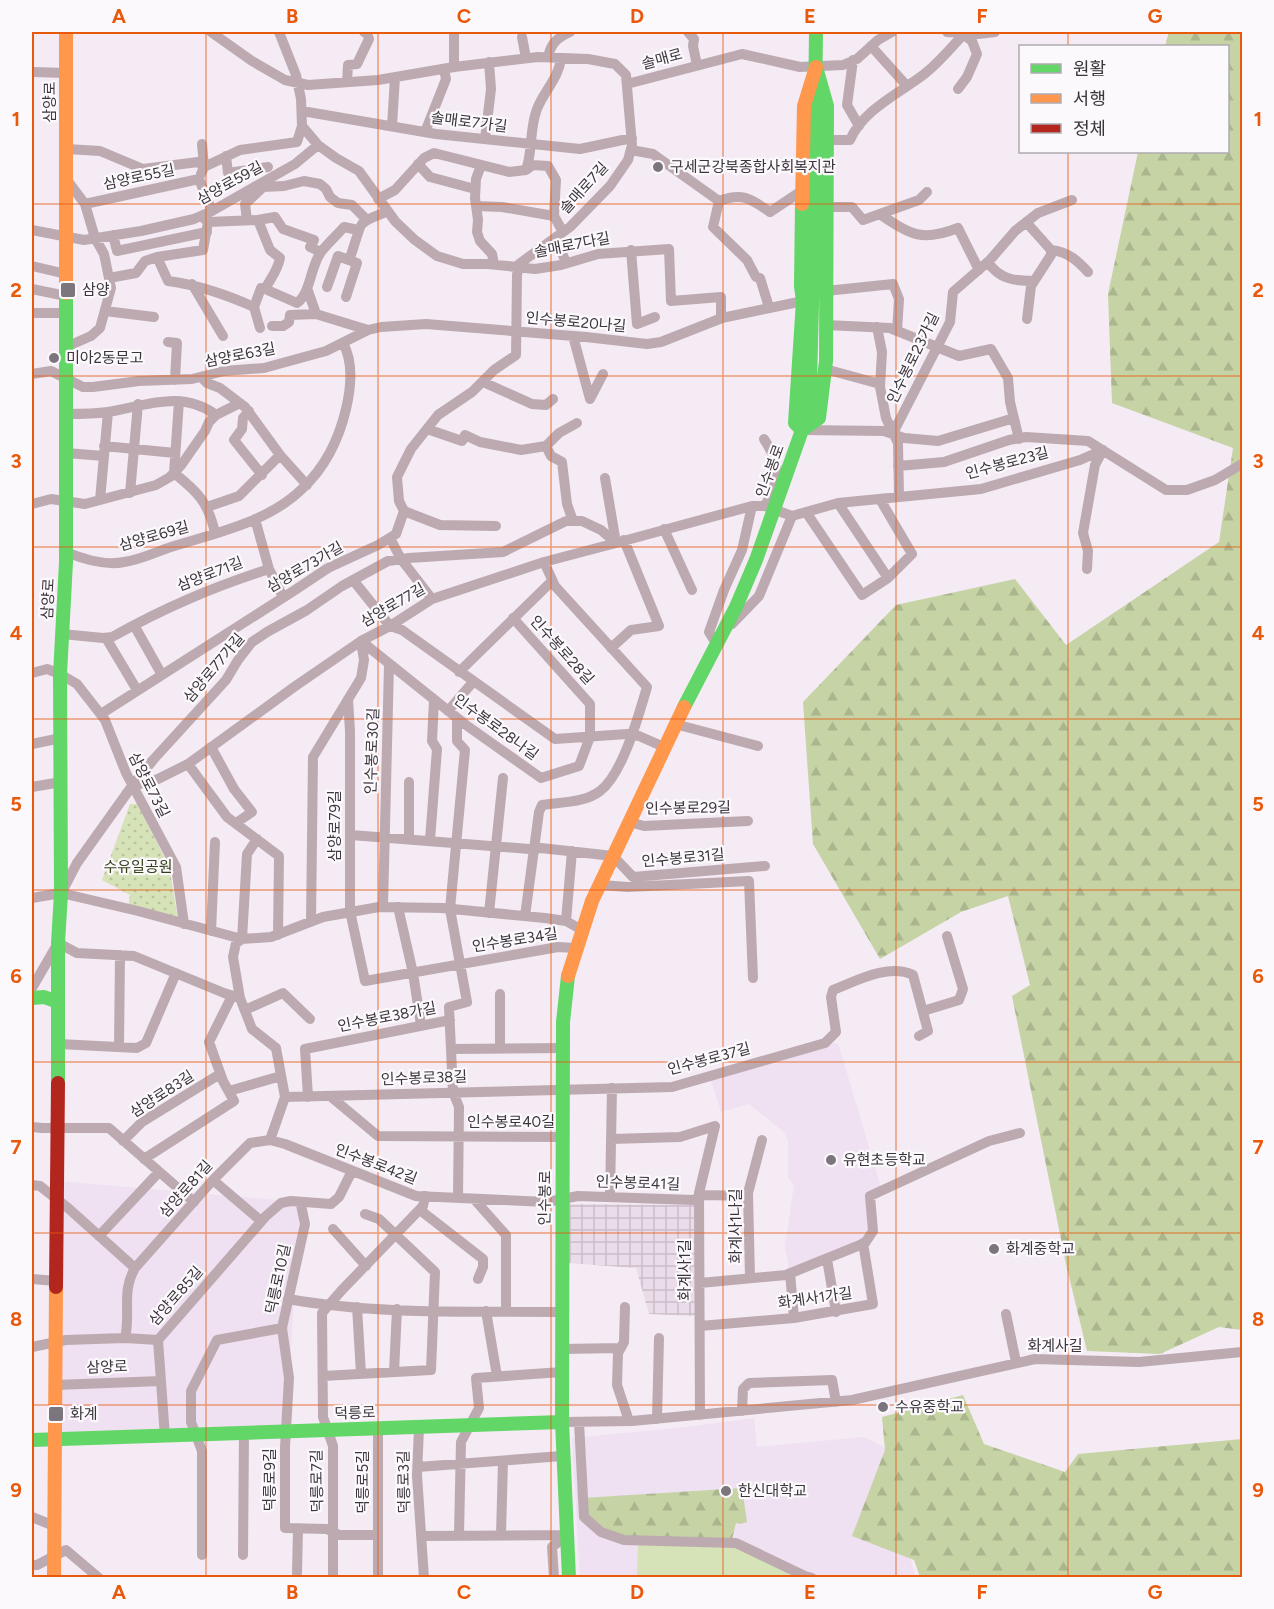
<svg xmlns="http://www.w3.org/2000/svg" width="1274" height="1609" viewBox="0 0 1274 1609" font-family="Figtree,'Noto Sans KR',sans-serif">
<defs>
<pattern id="industrial-grid" width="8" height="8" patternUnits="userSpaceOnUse" patternTransform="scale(1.5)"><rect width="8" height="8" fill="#ebdce9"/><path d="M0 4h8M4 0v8" fill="none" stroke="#cabdc9"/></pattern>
<pattern id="forest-firs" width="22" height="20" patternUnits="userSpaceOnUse" patternTransform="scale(1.5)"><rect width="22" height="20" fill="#c6d3a5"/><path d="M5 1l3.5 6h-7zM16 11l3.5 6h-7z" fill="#abb68f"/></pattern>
<pattern id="park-dots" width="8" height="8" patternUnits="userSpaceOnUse" patternTransform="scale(1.5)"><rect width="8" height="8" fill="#d6e2b7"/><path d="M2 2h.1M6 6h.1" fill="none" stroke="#b9c29e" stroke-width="1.8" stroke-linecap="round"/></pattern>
</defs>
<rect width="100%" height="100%" fill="#f4ebf5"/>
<path fill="#efe0f2" d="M835 1043 839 1046 881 1187 865 1195 871 1230 862 1241 789 1269 785 1246 794 1185 788 1178V1142L785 1133 749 1104 721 1112 711 1081Z
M58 1181 300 1202 286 1429 61 1434Z
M754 1418 757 1447 864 1437 891 1451 910 1556 915 1577H580L572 1438 687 1427Z"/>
<path fill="url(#industrial-grid)" d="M569 1204 695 1205V1316L649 1314 636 1268 568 1263Z"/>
<path fill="#d6e2b7" d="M638 1540 736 1543 805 1578H637Z"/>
<path fill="url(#forest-firs)" d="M1169 32H1242V1330L1219 1327 1160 1354 1087 1351 1066 1264 1012 996 1030 985 1008 896 961 912 880 959 813 844 803 702 896 605 1015 579 1066 645 1219 542 1233 448 1112 403 1108 294 1138 152H1228V46H1165Z
M963 1395 984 1444 1065 1472 1078 1454 1242 1439V1577H920L914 1560 852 1536 885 1450 882 1417Z
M742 1488 747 1522 740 1524 736 1523 731 1543 624 1540 584 1517 583 1498Z"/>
<path fill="url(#park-dots)" d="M130 804H137L169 866 178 920 128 907 130 895 102 880Z"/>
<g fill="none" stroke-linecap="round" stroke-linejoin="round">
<path stroke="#bdaab1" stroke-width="10" d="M279 32 296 75 301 99 302 126 318 145 336 158 359 171 395 221 415 240 437 256 463 264H488L535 269 561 265 598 254 669 249 671 301 721 297V318
M454 32V67
M688 32 694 39 693 46 697 65
M947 32 978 34 995 32
M522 37 526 58
M871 46 907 86
M548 57C551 43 557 38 570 32
M853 60 847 105 859 126
M32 72 67 73
M347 82 348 65 357 64 369 39 367 33 364 32
M627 84 742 54 800 67 843 65 857 59 878 40 892 32
M958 89 967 77 977 54 972 41 963 34
M302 111 436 134 580 149 632 138
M392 126 395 77
M425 132 446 79 444 69
M485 139 491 89 489 62
M827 140H850C863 110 898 94 923 75 939 63 952 46 966 32
M202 144 204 167
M67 149 100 151 143 169 198 162 204 167
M631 150 653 154 719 201
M226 156 228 173 268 167
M418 164 430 177 475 189
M481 165 476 179 475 198 478 220 477 232 480 241 492 254 494 264
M526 170C533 151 529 130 537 109 544 91 559 78 561 58
M201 174 204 167 240 150 297 142 302 126
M378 199 395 190 424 158 434 153 509 172 526 170 533 165 548 166 556 180 554 216
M719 201 713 227 747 260 756 277 760 278 769 307
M719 201C743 192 751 199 770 212L803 190
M85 204 199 179 212 211
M476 206 502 207 554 216 563 232
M826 207H852L863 220 919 200 927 192
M881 215C911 235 922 242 958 228L979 270
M201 216 208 222 258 220 270 250 280 258C278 270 271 278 265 289L297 303C311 293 310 267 321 252 328 243 337 235 344 227L358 230
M247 220 245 204 263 187 284 186 304 181 320 184 326 189 330 197 338 203 352 205 367 220
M258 220 275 217 283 229 314 240 310 247 321 252
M1026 222 1051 250V255L1031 286 1027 319
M32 230 84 240 141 231 194 219 212 211 295 164 318 145
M113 235 117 251 207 232
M556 237 566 263
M631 250 637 324 655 317
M1051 250C1068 252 1077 260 1088 272
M157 257 168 281C199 285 225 294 254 307L260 328
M349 260C352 254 359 227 362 224 367 218 380 215 388 211
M988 262C999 279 1014 281 1033 281
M32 266 66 274
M109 278 136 273 145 261 157 257 203 250 208 222
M192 284 223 336
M327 287 338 256 357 263 346 297
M307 288 316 314 368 330
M32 289 66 296
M826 291 893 284 899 299 897 331
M254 307 261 288 265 289
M105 311 154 317
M32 313H66
M826 325 890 328 959 356 991 349 1008 378 1010 402 1019 439
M272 326H283L289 322 290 315 316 314
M877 327 882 352 880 387 886 418 898 443 899 496
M573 336 590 399
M168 342 177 343 175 380
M66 347 91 336 100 328 111 288 104 254 95 238 85 204 67 180
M825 369 880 384
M32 374 51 371 83 387H93L139 381 192 379 224 371 264 368 326 351 368 330 381 327 426 324 586 337 647 344 661 342 722 318 803 301
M201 377 207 383 220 388 245 407 280 455 307 485
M483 382 532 404 546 405 553 399
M590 399 603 374
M179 401 174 473C198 492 208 502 215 533
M249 411 243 418 242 429 234 440 262 475
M66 414C80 414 94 414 108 412 145 406 182 389 216 415
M427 429 462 441 465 435 480 442 521 450 546 446 559 433 577 423
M803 430 884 431 904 438 938 441 1014 418
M893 433 950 322 953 292 990 260 1015 231 1038 213 1072 200
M764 439C782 468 780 475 765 506
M104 446 175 453
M546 446 551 456 562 462 567 504 573 521
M66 453 104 456
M898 466 944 462 1009 440 1026 437 1088 441 1166 490H1187L1215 480 1242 464
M130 493 138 404
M100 500 108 412
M838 503 888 578
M32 504 51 499 85 504 156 485 170 477 182 464 205 431 209 422 216 415 240 403
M207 507 239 496 280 455
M404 511 440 525 496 526
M806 512 862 595 888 578 912 554 881 501
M792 516 838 503 981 489 1080 460 1103 450
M255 519 269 569 283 597
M664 529 692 590
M390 538 401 559 432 599
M66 552C83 559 105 566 124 562 139 560 156 552 171 547 216 533 269 522 303 488 325 467 339 439 346 409 351 388 354 363 343 343
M1087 569 1088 551 1083 533 1095 465 1103 450
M353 580 390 626 402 630 555 739 627 734 639 736 664 747
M732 624 759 596 792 516
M134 625 162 675
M62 634 103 638 112 637C166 607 211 588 269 569
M106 638 137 690
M720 638 716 643 709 632 724 590 742 550 752 506
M361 641 466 725 541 778 579 766 590 737V704L513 618
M611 648 631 630 659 626 624 540
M459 672 552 581
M32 673 47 669 60 674 77 684 105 720 126 773 176 867 184 924
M348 699 350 731V911L365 981 558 947 575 948
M448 711 473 682
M101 714 295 590 328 568 378 545 396 534 404 511 399 501 397 477 411 449 438 415 472 392 494 370 516 355 517 275 519 264 570 227 610 186 628 160 632 145 626 75 615 64 588 59 538 57 454 67 378 80 308 85 285 80 252 61 211 32
M457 718V741L465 750 450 909 467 1002 449 1007 453 1092 459 1107 458 1198
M675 724 758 746
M32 744 61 738
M211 747 234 789 252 812 236 823
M188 764 227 817 279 856 278 935
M409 782V839
M133 786 158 779 188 764 294 687 361 641 390 626 432 599 544 562 616 543 605 478
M32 787 61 782
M629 822 644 826 748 821
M351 835 529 849 541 848 613 856 633 877 765 866
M430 840 437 749 432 741 434 700
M601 885 628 887 749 881 753 978
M63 890 77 863 132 786 153 760 226 680 238 660 252 642 267 632 307 610 342 586 388 561 409 558 503 552 566 521H582L601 530 616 543 752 506H765L792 516
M32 898 61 893 138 911 242 939 271 937 323 917 379 907 442 908 545 918 566 921 582 930
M383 907 389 665
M398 907 413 973 421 1025
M489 913 503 778
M525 916 539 812 542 805C559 802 585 803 600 791 623 774 639 714 647 687L555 586 544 562
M566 921 572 851
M311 922 313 757 361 678 364 660 361 641
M211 931 215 842
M32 988 58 943 77 953 134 956 224 993 240 998 252 1029 276 1048 285 1097 270 1140
M500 994V1048
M240 998 233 957 236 943 242 939 247 854 257 839
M245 1010 283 993 310 1019
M923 1011 959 1000 963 989 947 936
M59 1044 137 1048 146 1043 176 973
M119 1047 120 955
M452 1049 563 1048
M229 1091 281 1076
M330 1096 378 1136 563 1137
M285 1097 672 1087 825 1043 836 1032 831 997 833 990C856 981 889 963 913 975L928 1031 919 1036
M308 1097 305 1049 450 1020
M32 1127 42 1128H109L194 1202
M611 1139 680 1137 715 1126
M123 1141 142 1122 220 1074
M144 1159 234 1101 223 1081 209 1042 232 996
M213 1180 261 1221
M32 1185 40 1186 68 1208 135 1268
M610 1197 612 1088
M474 1199 506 1235V1311
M301 1205 305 1224 282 1328 289 1378 285 1447V1528L327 1529 339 1535H378
M420 1210 483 1259V1267L478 1279
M333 1229 366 1266
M99 1236 159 1172
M827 1259 836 1312
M790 1273 794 1318
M750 1277 748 1193 762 1140
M32 1279 56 1281
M700 1283 786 1275 865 1243 873 1231 870 1196 989 1141 1020 1133
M288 1299C378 1315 471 1311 561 1312
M357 1307 361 1374
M625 1307 624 1342 618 1353 617 1385 629 1421
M486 1311 497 1376
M1006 1314 1016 1362
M700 1326 794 1318 873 1304 863 1243
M125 1338C131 1313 121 1292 135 1268L213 1180 250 1143 270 1140 285 1144 416 1196 547 1202 578 1196 693 1200 704 1195 748 1196
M158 1340 266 1216 281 1203 291 1201 331 1204 339 1197 352 1171
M158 1340 165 1437
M32 1347 66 1340 125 1338 158 1340
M562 1349 621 1348
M394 1372 397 1309
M323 1376 431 1370 435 1272 379 1219 365 1214
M55 1385 161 1381
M742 1411 743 1389 749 1383 832 1380 836 1402
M700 1415 699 1193 715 1126
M657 1419 659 1338
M562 1422 632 1421 852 1400 1035 1359 1139 1362 1242 1352
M579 1422 584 1517 601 1532 624 1540 736 1543 805 1576 812 1578
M378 1428V1578
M419 1428 417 1475 424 1578
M418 1467 562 1456
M32 1517 54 1526
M459 1535 461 1442 479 1408 476 1378 562 1372
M501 1535 503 1461
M421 1536 567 1535
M202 1555V1451L191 1422V1391L217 1340 282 1328
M243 1555 244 1433
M32 1565H37L66 1550 99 1578
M297 1573 298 1529
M333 1578V1446L323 1417 322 1313 341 1291 423 1206 425 1196
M554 1578 552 1547 567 1535"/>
<path stroke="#63d668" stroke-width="14" d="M802 204 801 286 803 301 795 423 802 430 819 418 826 361 827 106 816 67
M684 707 736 607 756 560 807 416 810 383 813 267 816 32
M568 976 563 1022 562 1422 569 1578
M32 998 44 997 58 1002
M58 1083V943L61 893 60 674 66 562V293
M32 1440 562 1422"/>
<path stroke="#ff974d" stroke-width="14" d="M66 32V293
M802 204 804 106 816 67
M568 976 592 901 684 707
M54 1578 56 1287"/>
<path stroke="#b3261e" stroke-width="14" d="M56 1287 58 1083"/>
</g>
<path fill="none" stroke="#e8590c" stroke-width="1.5" stroke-opacity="0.55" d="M206 32V1578M378 32V1578M551 32V1578M723 32V1578M896 32V1578M1068 32V46M1068 152V1578M32 204H1242M32 376H1242M32 547H1242M32 719H1242M32 890H1242M32 1062H1242M32 1233H1242M32 1405H1242"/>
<g fill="#7c757d" stroke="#fcf9fd" stroke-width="2">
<circle cx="658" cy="167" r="6"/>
<rect x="60" y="282" width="16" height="16" rx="3"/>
<circle cx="54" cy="358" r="6"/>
<circle cx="831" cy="1160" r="6"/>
<circle cx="994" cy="1249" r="6"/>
<circle cx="883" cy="1407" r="6"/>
<rect x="48" y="1406" width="16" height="16" rx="3"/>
<circle cx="726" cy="1491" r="6"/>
</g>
<g text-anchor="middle" stroke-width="4.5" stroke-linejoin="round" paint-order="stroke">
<g font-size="15" fill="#3b353c" stroke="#fcf9fd">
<text transform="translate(662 59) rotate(-15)" y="5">솔매로</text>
<text transform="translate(50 102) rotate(-90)" y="5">삼양로</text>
<text transform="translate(469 122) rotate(7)" y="5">솔매로7가길</text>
<text transform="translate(139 177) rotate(-12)" y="5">삼양로55길</text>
<text transform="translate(230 183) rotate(-29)" y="5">삼양로59길</text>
<text transform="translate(584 188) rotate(-48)" y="5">솔매로7길</text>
<text transform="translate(572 245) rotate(-11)" y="5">솔매로7다길</text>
<text transform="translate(576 322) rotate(5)" y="5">인수봉로20나길</text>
<text transform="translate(240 355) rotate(-11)" y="5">삼양로63길</text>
<text transform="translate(913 358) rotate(-64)" y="5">인수봉로23가길</text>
<text transform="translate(1007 463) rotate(-15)" y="5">인수봉로23길</text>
<text transform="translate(770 471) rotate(-70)" y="5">인수봉로</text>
<text transform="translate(154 536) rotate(-16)" y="5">삼양로69길</text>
<text transform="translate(305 567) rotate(-30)" y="5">삼양로73가길</text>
<text transform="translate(210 574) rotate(-21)" y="5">삼양로71길</text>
<text transform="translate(48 599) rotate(-87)" y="5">삼양로</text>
<text transform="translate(393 605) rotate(-30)" y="5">삼양로77길</text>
<text transform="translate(562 650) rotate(48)" y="5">인수봉로28길</text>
<text transform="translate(214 668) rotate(-50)" y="5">삼양로77가길</text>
<text transform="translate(496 727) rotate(36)" y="5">인수봉로28나길</text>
<text transform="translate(372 751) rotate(-88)" y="5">인수봉로30길</text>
<text transform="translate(149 785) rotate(63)" y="5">삼양로73길</text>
<text transform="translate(688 808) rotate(-1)" y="5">인수봉로29길</text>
<text transform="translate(335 826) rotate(-90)" y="5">삼양로79길</text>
<text transform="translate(683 858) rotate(-5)" y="5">인수봉로31길</text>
<text transform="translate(515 940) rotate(-9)" y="5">인수봉로34길</text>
<text transform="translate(387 1017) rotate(-11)" y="5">인수봉로38가길</text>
<text transform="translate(709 1059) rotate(-15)" y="5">인수봉로37길</text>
<text transform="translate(424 1078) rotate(-2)" y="5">인수봉로38길</text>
<text transform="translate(162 1094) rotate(-33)" y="5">삼양로83길</text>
<text x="511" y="1127">인수봉로40길</text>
<text transform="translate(376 1164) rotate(21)" y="5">인수봉로42길</text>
<text transform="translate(638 1183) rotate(2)" y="5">인수봉로41길</text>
<text transform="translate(186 1189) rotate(-48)" y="5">삼양로81길</text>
<text transform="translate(545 1198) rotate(-89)" y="5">인수봉로</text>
<text transform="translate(736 1226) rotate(-90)" y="5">화계사1나길</text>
<text transform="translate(685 1270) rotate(-90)" y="5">화계사1길</text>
<text transform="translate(278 1279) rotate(-78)" y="5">덕릉로10길</text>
<text transform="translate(176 1296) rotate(-49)" y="5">삼양로85길</text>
<text transform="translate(815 1298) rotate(-8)" y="5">화계사1가길</text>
<text x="1055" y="1351">화계사길</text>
<text transform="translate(107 1367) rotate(-2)" y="5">삼양로</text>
<text transform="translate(355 1413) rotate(-2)" y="5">덕릉로</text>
<text transform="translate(270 1480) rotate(-90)" y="5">덕릉로9길</text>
<text transform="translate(317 1481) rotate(-91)" y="5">덕릉로7길</text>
<text transform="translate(363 1482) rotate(-90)" y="5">덕릉로5길</text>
<text transform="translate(404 1482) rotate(-91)" y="5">덕릉로3길</text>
</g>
<g font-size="15" fill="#3b353c" stroke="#fcf9fd" text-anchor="start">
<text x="670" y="172">구세군강북종합사회복지관</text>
<text x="82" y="295">삼양</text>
<text x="66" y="363">미아2동문고</text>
<text x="843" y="1165">유현초등학교</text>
<text x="1006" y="1254">화계중학교</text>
<text x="895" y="1412">수유중학교</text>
<text x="70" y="1419">화계</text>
<text x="738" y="1496">한신대학교</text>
</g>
<g font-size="15" fill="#34401a" stroke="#fcf9fd">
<text x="138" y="872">수유일공원</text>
</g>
</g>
<rect width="1274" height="1609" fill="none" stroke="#fcf9fd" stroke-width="66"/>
<rect x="1019" y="45" width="210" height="108" fill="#fcf9fd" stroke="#afabb0" stroke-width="1.5"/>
<rect x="1031" y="64" width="30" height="9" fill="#63d668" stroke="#afabb0" stroke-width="1.5"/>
<text x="1073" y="75" font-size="18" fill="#3b353c">원활</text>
<rect x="1031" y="94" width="30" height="9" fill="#ff974d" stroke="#afabb0" stroke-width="1.5"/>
<text x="1073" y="105" font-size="18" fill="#3b353c">서행</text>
<rect x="1031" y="124" width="30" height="9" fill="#b3261e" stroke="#afabb0" stroke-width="1.5"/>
<text x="1073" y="135" font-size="18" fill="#3b353c">정체</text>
<rect x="33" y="33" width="1208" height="1543" fill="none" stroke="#e8590c" stroke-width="2"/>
<g font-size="20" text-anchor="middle" font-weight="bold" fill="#e8590c">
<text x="119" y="23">A</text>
<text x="292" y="23">B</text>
<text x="464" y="23">C</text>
<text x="637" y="23">D</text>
<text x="810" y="23">E</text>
<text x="982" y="23">F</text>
<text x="1155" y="23">G</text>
<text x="16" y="126">1</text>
<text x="1258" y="126">1</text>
<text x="16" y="297">2</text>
<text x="1258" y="297">2</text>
<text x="16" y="468">3</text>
<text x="1258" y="468">3</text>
<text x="16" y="640">4</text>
<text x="1258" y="640">4</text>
<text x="16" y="811">5</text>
<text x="1258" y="811">5</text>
<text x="16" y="983">6</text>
<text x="1258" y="983">6</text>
<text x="16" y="1154">7</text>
<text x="1258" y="1154">7</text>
<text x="16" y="1326">8</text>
<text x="1258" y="1326">8</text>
<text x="16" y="1497">9</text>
<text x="1258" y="1497">9</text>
<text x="119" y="1599">A</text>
<text x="292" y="1599">B</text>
<text x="464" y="1599">C</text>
<text x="637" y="1599">D</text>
<text x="810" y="1599">E</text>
<text x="982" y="1599">F</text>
<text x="1155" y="1599">G</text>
</g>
</svg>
